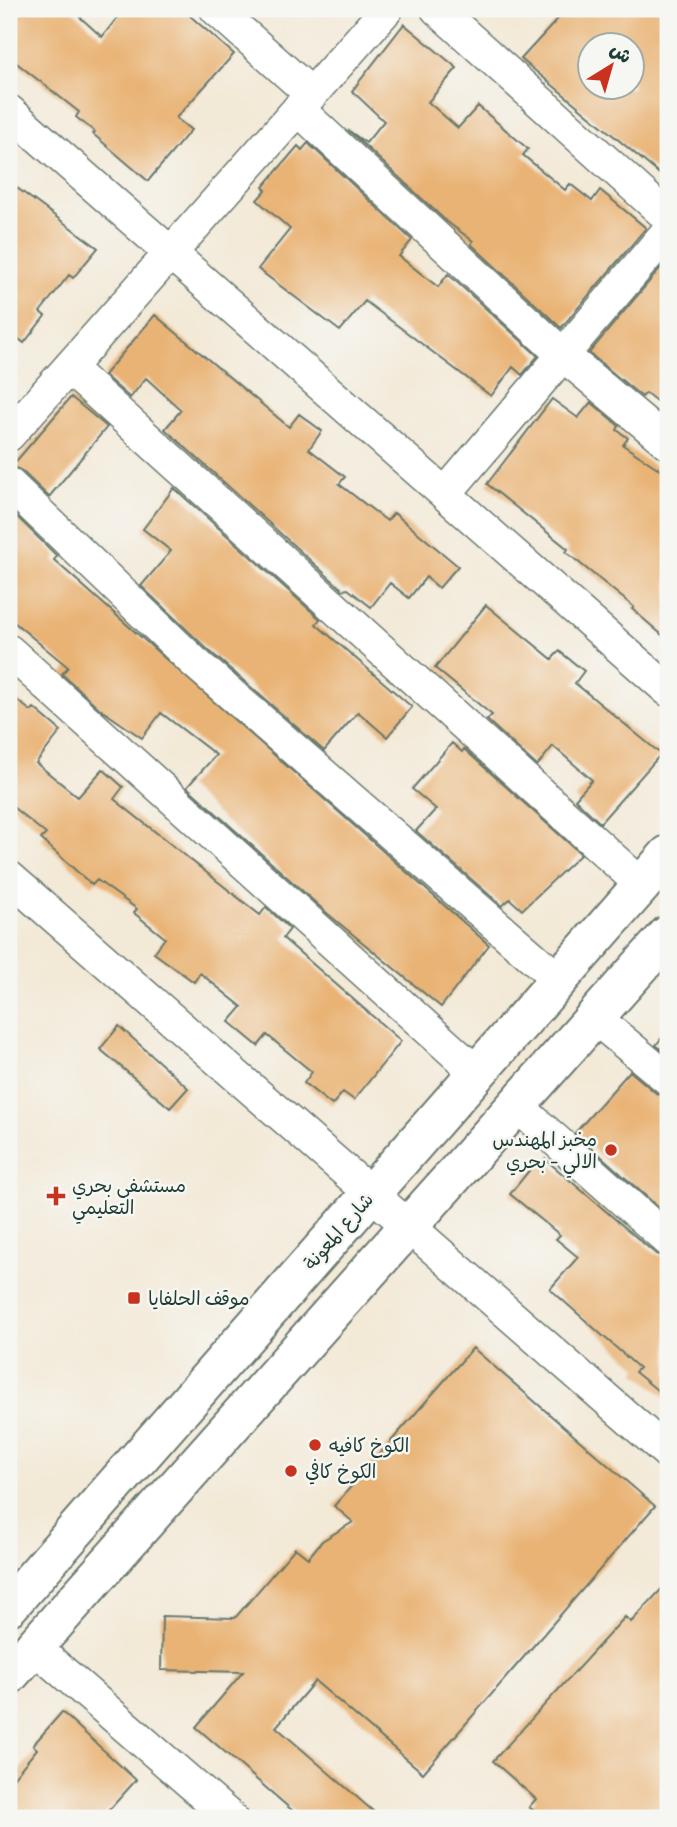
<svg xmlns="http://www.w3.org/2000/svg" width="677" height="1827" viewBox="0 0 677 1827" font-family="Pangolin,'Playpen Sans Arabic',sans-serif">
<rect width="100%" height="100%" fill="#f6f6f2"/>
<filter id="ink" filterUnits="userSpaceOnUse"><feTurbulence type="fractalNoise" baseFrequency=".0143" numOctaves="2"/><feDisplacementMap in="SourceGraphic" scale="14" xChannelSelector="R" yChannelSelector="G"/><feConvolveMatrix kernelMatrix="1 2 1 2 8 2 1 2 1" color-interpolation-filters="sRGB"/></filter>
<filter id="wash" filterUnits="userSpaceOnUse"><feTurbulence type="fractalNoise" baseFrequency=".00686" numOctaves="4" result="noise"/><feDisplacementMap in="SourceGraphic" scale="28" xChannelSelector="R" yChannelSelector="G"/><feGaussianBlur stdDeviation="1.57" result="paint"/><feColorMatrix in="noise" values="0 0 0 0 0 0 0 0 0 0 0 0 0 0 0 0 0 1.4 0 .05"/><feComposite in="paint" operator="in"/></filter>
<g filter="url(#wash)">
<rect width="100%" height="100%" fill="#f3e9d7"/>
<g id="blocks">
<path fill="#e9b375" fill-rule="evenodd" d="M9 9H71L102 37 124 9H182L234 54 176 118 191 130 148 181 93 134 95 132 76 117 79 112 9 57Z
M593 9H668V181L521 59 565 11 570 16 589 12ZM590 46H632V88H590Z
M404 24 457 68 428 102 458 128 478 106 528 149 523 155 565 190 570 184 592 201 600 190 646 228 561 328 471 244 473 241 446 221 348 130 366 143 384 121 352 91Z
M308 143 412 240 399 256 438 287 448 274 538 356 522 375 513 367 491 396 365 301 340 331 258 269 290 229 257 200 266 190 263 187 298 146 302 150Z
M9 182 98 248 73 278 69 275 40 312 45 316 24 343 9 331Z
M668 259V410L646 393 642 397 589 353Z
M155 315 289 427 299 414 322 431 309 449 345 477 339 484 387 521 394 513 458 566 439 588 426 577 409 598 390 583 371 607 348 589 343 590 165 429 181 410 146 378 130 398 104 375Z
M71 397 107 427 49 497 22 471 12 466Z
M552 399 578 418 591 402 619 426 617 430 628 438 623 445 668 475V640L632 609 634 607 566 552 568 549 487 484Z
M174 488 320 619 316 624 412 707 387 737 358 712 324 751 205 647 141 586 171 551 143 529Z
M9 509 57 556 54 560 489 945 441 1007 328 914 187 787 216 755 161 713 142 738 100 709 62 674 68 667 9 618Z
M486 605 552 659 559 651 584 671 575 683 661 754 600 823 575 799 592 780 553 746 537 766 487 720 492 715 435 668Z
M9 694 31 711 34 708 61 731 36 763 78 797 103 769 123 787 114 799 260 915 266 907 290 929 283 938 401 1041 354 1100 343 1092 332 1105 304 1083 312 1072 267 1035 258 1046 229 1022 242 1007 200 973 194 982 154 953 165 938 134 913 137 909 97 880 92 885 41 839 46 834 9 804Z
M452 743 462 752 464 749 581 854 522 910 510 899 502 906 416 831 436 809 412 789Z
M119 1026 188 1088 170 1108 100 1049Z
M668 1030V1055L656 1045Z
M630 1071 656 1093 668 1097V1216L575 1133Z
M545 1159 656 1254 668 1258V1399L635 1372 639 1368 550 1289 578 1257 556 1239 560 1235 510 1194 536 1162 540 1165Z
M473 1348 655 1506 423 1773 315 1681 276 1727 381 1818H301L196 1727 243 1672 161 1670 162 1616 235 1618 295 1548 308 1558 322 1541 353 1522 334 1506Z
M668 1582V1818H543L529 1807 536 1799 493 1761 625 1617 631 1622Z
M62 1712 136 1780 102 1818H9V1783L37 1749 33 1745Z"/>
</g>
</g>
<g filter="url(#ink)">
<use href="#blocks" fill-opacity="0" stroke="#69796d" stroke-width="2"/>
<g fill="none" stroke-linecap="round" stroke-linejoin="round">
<defs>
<path id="street" d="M216 9 311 94
M437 9 668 217
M298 109 563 355 668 443
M9 111 668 690
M69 368 642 885
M9 435 387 9
M9 484 193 661 559 980
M445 494 668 231
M9 651 477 1073
M9 877 668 1453
M594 1017 668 1079
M516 1105 668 1240
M34 1647 231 1818"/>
<path id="highway" d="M9 1606 668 855
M9 1675 668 935"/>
</defs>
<use href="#street" stroke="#69796d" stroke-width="35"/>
<use href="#highway" stroke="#69796d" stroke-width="42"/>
<use href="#street" stroke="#fff" stroke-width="32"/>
<use href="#highway" stroke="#fff" stroke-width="38"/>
</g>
</g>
<g fill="#c8321e" stroke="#f6f6f2" stroke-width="2.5">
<circle cx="611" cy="1150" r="7"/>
<path d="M52.5 1185.5h7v7h7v7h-7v7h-7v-7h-7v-7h7z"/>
<rect x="127" y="1291" width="14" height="14" rx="3.5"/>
<circle cx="315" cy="1445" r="7"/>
<circle cx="291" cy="1471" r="7"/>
</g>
<g text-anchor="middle" stroke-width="5" stroke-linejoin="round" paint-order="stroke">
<g font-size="19" fill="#1f3d34" stroke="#f6f6f2" text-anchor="start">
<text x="597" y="1146" text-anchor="end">مخبز المهندس<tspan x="597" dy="22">الالي - بحري</tspan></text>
<text x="72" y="1192">مستشفى بحري<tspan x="72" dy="22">التعليمي</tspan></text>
<text x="148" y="1305">موقف الحلفايا</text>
<text x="329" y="1452">الكوخ كافيه</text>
<text x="305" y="1478">الكوخ كافي</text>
</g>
<g font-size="19" fill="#1f3d34" stroke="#f6f6f2">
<text transform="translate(338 1231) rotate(-49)" y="7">شارع المعونة</text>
</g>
</g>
<rect width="677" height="1827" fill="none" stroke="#f6f6f2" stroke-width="35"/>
<g transform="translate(611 66) rotate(37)"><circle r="33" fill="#f6f6f2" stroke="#a0aca6" stroke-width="2"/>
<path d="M0-5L12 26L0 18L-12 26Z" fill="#c8321e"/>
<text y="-10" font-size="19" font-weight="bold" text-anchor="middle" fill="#1f3d34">ش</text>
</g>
</svg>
